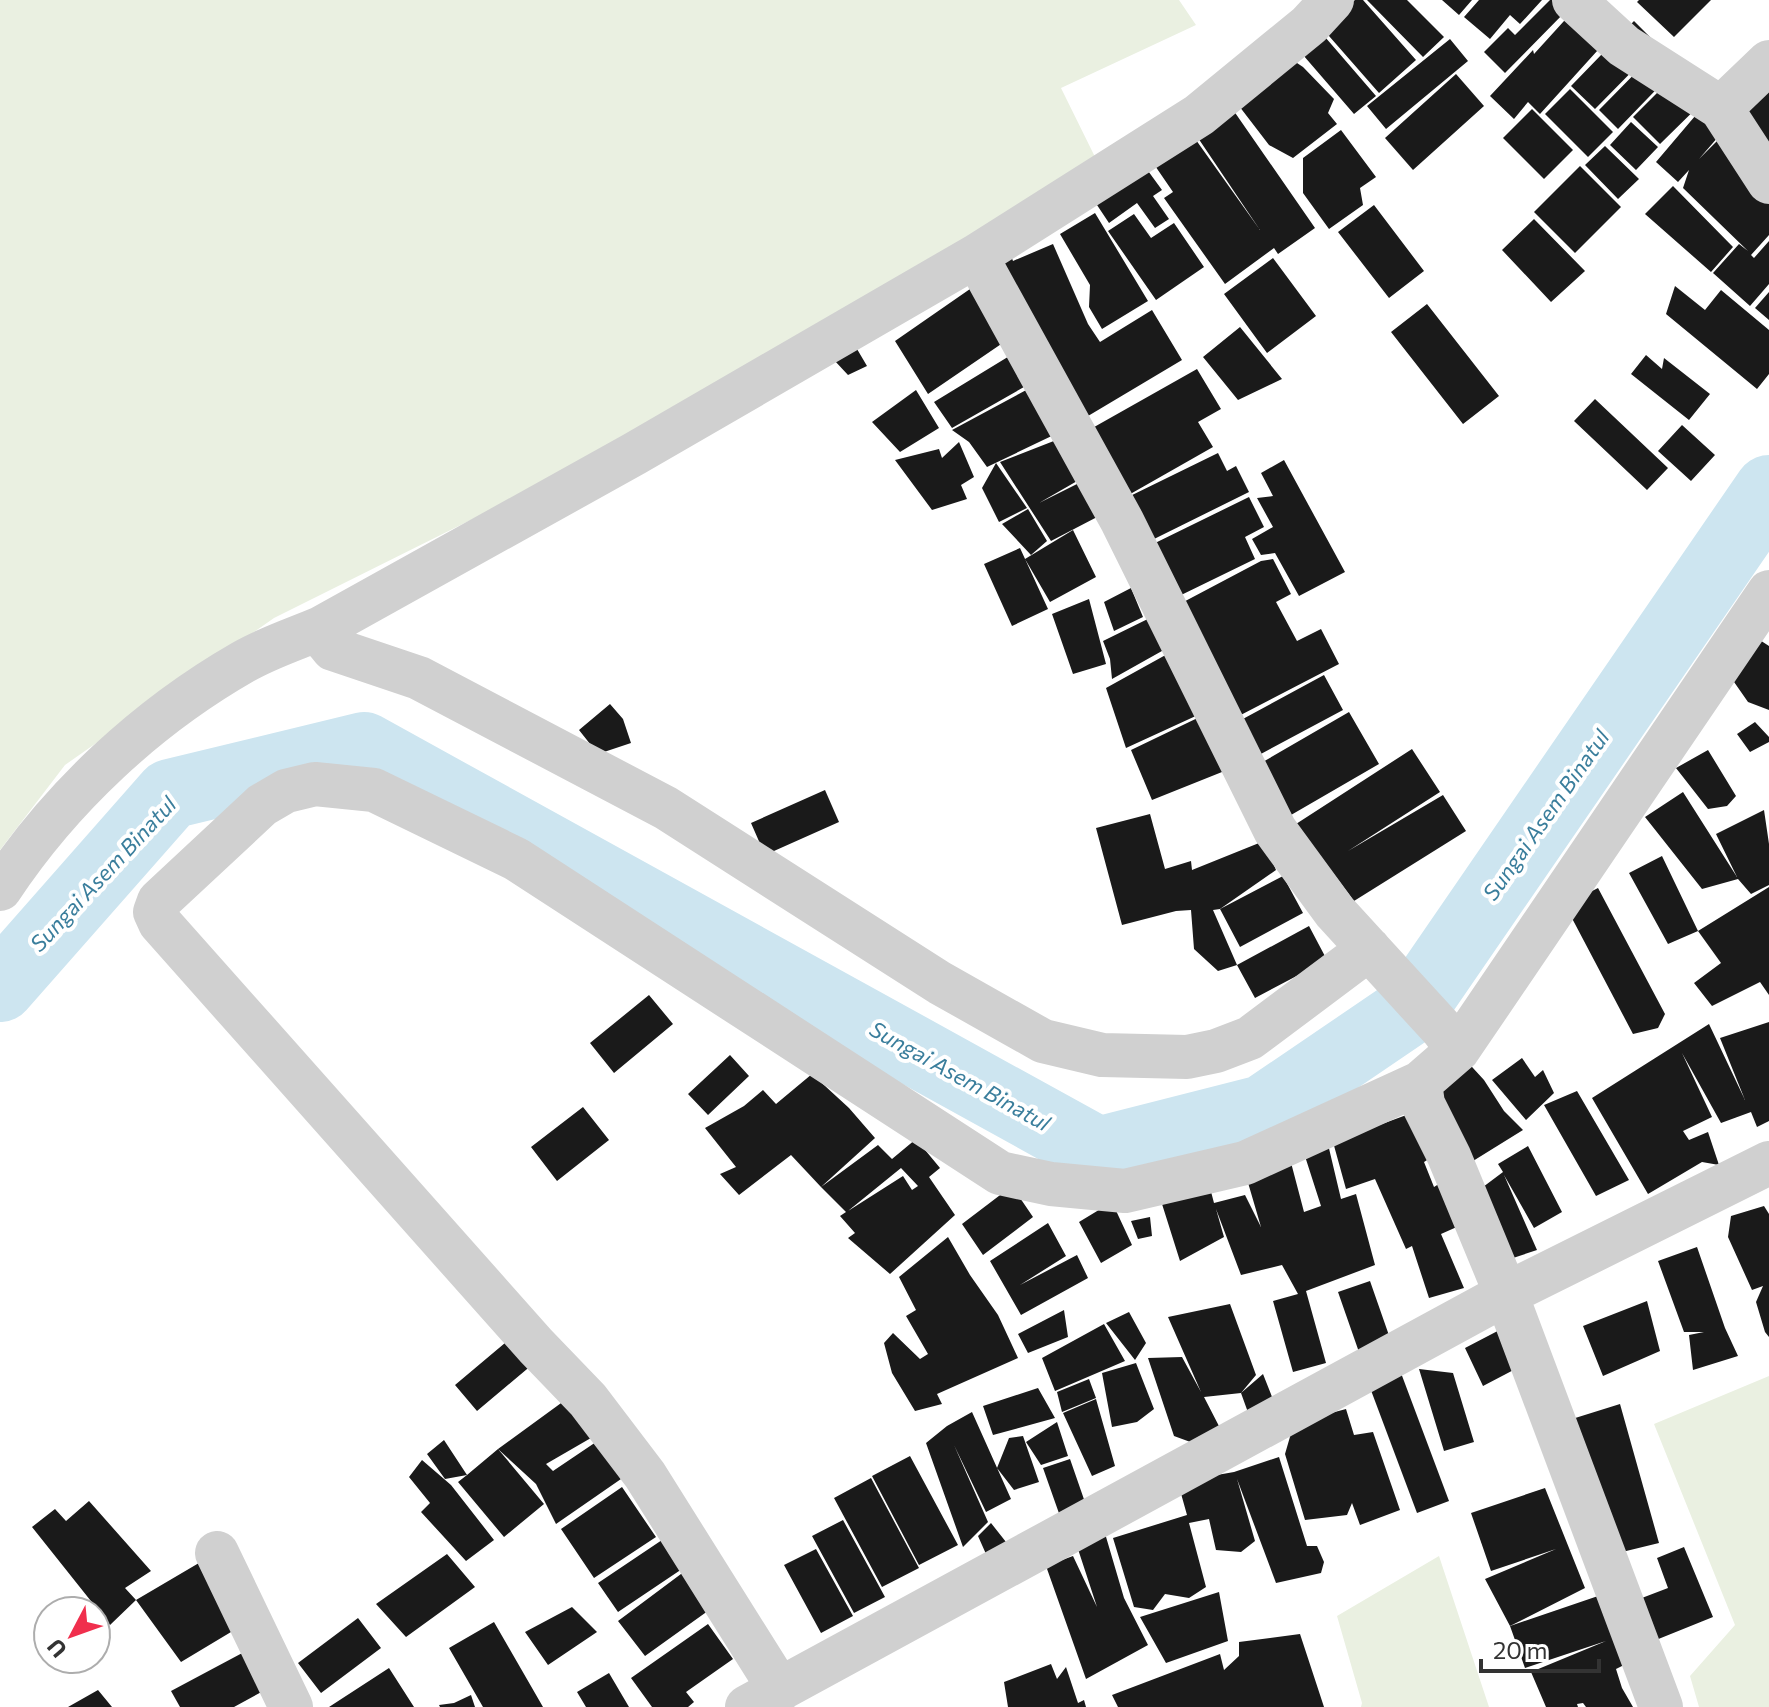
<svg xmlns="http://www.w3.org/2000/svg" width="1769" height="1707" viewBox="0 0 1769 1707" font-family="Commissioner,sans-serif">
<rect width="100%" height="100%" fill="#fff"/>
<path fill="#eaf0e1" d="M0 0H1179L1196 25 1061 88 1097 161 569 471 274 618 65 765 0 850Z
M1769 1376V1707H1699L1690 1676 1735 1625 1654 1424Z
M1439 1556 1489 1707H1361L1362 1703 1337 1616Z"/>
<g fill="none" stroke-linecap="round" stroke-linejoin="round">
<path stroke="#cde5f0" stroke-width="70" d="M0 987 170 794 364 747 1098 1152 1263 1110 1413 1008 1769 490"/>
</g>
<path fill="#1a1a1a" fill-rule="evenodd" d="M1355 0H1363L1416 60 1379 93 1322 28Z
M1367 0H1407L1444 37 1423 57Z
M1442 0H1472L1459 15Z
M1479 0H1542L1520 24 1510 15 1490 39 1464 17Z
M1550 0H1559L1568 9 1505 73 1484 52 1508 28 1515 35Z
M1639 0H1711L1674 37 1637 2Z
M1574 10 1607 40 1540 114 1528 102 1514 119 1490 96 1533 50 1534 54Z
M1634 21 1658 45 1595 109 1571 86Z
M1319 30 1376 96 1354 114 1297 48Z
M1450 39 1468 61 1386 129 1367 106Z
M1659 49 1677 68 1618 129 1599 110Z
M1291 59 1303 67 1334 99 1328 113 1337 124 1293 158 1269 145 1236 102Z
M1688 62 1715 90 1660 144 1633 117Z
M1769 71V154L1727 109Z
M1456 74 1484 106 1413 170 1385 138Z
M1570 89 1613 132 1588 157 1545 114Z
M1229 104 1315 228 1278 254 1274 248 1225 284 1164 198 1173 192 1149 157 1196 140 1260 230 1192 129Z
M1532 109 1573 150 1544 179 1503 138Z
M1701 109 1725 129 1699 159 1727 131 1769 196V235L1751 255 1754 258 1769 241V284L1750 306 1713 273 1739 244 1748 251 1683 188 1689 170 1678 182 1656 162Z
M1631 122 1658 147 1636 170 1610 145Z
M1341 130 1376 177 1360 188 1363 205 1329 229 1303 193V158Z
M1605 146 1639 179 1618 199 1585 165Z
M1143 164 1162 190 1153 196 1169 219 1155 228 1137 203 1109 223 1093 199Z
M1580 166 1621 207 1575 253 1534 212Z
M1673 186 1733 247 1711 272 1645 214Z
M1374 205 1424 271 1389 298 1338 232Z
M1095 213 1148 301 1102 329 1089 307 1090 285 1060 234Z
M1134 214 1151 238 1174 223 1204 267 1156 300 1108 231Z
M1534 219 1585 271 1551 302 1502 250Z
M1053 244 1088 324 1100 342 1152 310 1182 360 1083 419 986 259 1010 253 1013 261Z
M1273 258 1316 316 1267 353 1224 294Z
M1675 286 1705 310 1721 290 1769 330V374L1757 389 1666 314Z
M970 289 1010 338 928 394 895 341Z
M1769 292V320L1755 308Z
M1427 304 1499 396 1463 424 1391 332Z
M1240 327 1282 379 1238 400 1203 357Z
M857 349 867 366 848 375 834 360Z
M1021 349 1038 379 952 428 934 402Z
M1646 355 1662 369 1664 358 1710 394 1689 420 1631 374Z
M1197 369 1221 409 1198 422 1213 447 1118 501 1080 435Z
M1043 381 1060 432 987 467 969 442 952 430Z
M916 390 939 428 900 452 872 422Z
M1595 399 1668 468 1647 490 1574 421Z
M1682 425 1715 455 1691 481 1658 451Z
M1064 437 1091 473 1039 503 1081 482 1099 516 1051 541 1000 462Z
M959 442 974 477 961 485 967 499 932 510 895 460 939 449 942 458Z
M1218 453 1227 471 1236 466 1249 492 1146 543 1124 499Z
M1284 460 1345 572 1299 596 1275 553 1261 555 1252 539 1273 527 1257 498 1273 496 1261 473Z
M996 463 1027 508 999 522 982 488Z
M1249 497 1264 527 1245 537 1255 559 1175 598 1149 546Z
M1028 509 1047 541 1031 555 1002 524Z
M1073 530 1096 577 1050 602 1025 559Z
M1020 548 1048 609 1012 626 984 564Z
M1273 559 1291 594 1276 602 1297 641 1321 629 1339 664 1233 719 1174 607 1261 561Z
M1131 588 1143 617 1114 631 1104 602Z
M1089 599 1106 664 1073 674 1052 614Z
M1162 612 1178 642 1112 679 1110 659 1103 641Z
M1752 635 1769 646V710L1748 702 1725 669Z
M1180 647 1211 709 1126 748 1106 688Z
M1324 675 1343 710 1259 755 1241 720Z
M610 704 623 719 631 743 598 754 579 730Z
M1210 712 1237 766 1152 800 1131 750Z
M1349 712 1379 764 1291 815 1261 763Z
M1755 722 1769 737V742L1750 752 1737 734Z
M1412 749 1440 792 1348 851 1443 795 1466 831 1354 901 1296 824Z
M1708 750 1736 796 1727 806 1708 809 1676 768Z
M825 790 839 822 765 855 751 823Z
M1683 792 1737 877 1716 834 1764 810 1769 844V885L1751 894 1738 879 1702 889 1645 817Z
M1150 814 1165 869 1191 861 1192 870 1264 841 1276 870 1220 909 1213 910 1237 965 1218 971 1194 949 1191 910 1176 911 1122 925 1096 828Z
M1662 856 1698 931 1668 944 1629 873Z
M1283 876 1303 913 1240 947 1220 909Z
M1769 887V995L1760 982 1712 1006 1694 983 1721 963 1698 931Z
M1598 888 1665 1014 1658 1028 1633 1034 1565 905Z
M1309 926 1327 960 1255 998 1237 965Z
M649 995 673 1024 614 1073 590 1043Z
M1769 1022V1121L1757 1127 1751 1112 1721 1123 1682 1053 1712 1117 1683 1131 1689 1140 1708 1132 1719 1165 1702 1162 1648 1194 1592 1098 1709 1024 1745 1100 1720 1038Z
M730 1055 749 1076 708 1115 688 1094Z
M1462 1056 1484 1080 1504 1111 1523 1130 1473 1161 1428 1088Z
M1522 1058 1535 1077 1543 1070 1554 1093 1526 1120 1492 1080Z
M812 1074 849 1108 875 1138 821 1187 878 1145 892 1159 916 1139 940 1168 929 1177 955 1215 890 1274 848 1238 855 1233 840 1216 846 1212 821 1187 791 1155 739 1195 720 1174 736 1167 705 1128 744 1106 763 1090 776 1104ZM901 1168 918 1186 912 1190 903 1176 848 1211Z
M1577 1091 1629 1180 1596 1196 1544 1105Z
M583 1107 609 1140 557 1181 531 1147Z
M1420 1110 1435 1155 1424 1162 1434 1187 1442 1182 1459 1226 1441 1234 1464 1288 1429 1298 1412 1246 1406 1249 1375 1179 1346 1189 1333 1142Z
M1327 1140 1341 1199 1356 1194 1375 1265 1306 1291 1326 1363 1293 1372 1273 1301 1298 1294 1282 1265 1241 1275 1216 1209 1224 1237 1180 1261 1162 1204 1209 1184 1214 1203 1245 1195 1261 1227 1244 1169 1289 1155 1304 1212 1321 1206 1303 1150Z
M1528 1146 1562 1212 1534 1228 1504 1175 1537 1250 1507 1260 1483 1187 1503 1172 1498 1164Z
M1012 1186 1033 1217 983 1255 962 1224Z
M1112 1202 1132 1245 1101 1263 1079 1222Z
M1764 1206 1769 1214V1337L1765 1332 1756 1302 1763 1286 1752 1290 1728 1237 1731 1216Z
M1150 1217 1152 1236 1138 1239 1131 1221Z
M1048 1223 1066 1256 1020 1285 1077 1255 1088 1278 1021 1315 990 1261Z
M948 1237 970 1275 998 1315 1018 1358 937 1394 942 1404 915 1411 892 1373 884 1343 893 1333 920 1359 928 1354 906 1316 916 1310 899 1277Z
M1697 1247 1725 1328 1738 1356 1693 1370 1689 1335 1704 1332H1684L1658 1261Z
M1370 1281 1392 1344 1360 1355 1338 1292Z
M1647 1301 1660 1351 1603 1376 1583 1326Z
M1230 1304 1256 1375 1241 1393 1204 1397 1221 1430 1204 1447 1174 1436 1148 1358 1182 1357 1201 1392 1168 1317Z
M1064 1310 1068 1337 1028 1353 1018 1334Z
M1129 1312 1146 1343 1135 1360 1106 1323Z
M1104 1324 1125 1361 1055 1391 1042 1358Z
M1511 1324 1525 1364 1483 1386 1465 1348Z
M511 1338 533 1364 477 1411 455 1385Z
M1136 1363 1154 1409 1137 1422 1112 1427 1102 1373Z
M1419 1369 1453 1373 1474 1442 1444 1451Z
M1401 1373 1449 1501 1417 1513 1369 1385Z
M1263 1374 1276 1407 1250 1418 1241 1393Z
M1089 1379 1096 1398 1062 1412 1057 1392Z
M1038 1388 1055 1418 993 1435 983 1406Z
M568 1398 603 1431 546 1464 553 1471 596 1442 621 1479 556 1524 536 1484 498 1449Z
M1096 1399 1115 1466 1092 1476 1063 1413Z
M1620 1404 1659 1543 1618 1553 1572 1419Z
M1346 1409 1354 1435 1373 1432 1400 1510 1360 1525 1352 1503 1347 1515 1305 1520 1285 1454 1294 1423Z
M972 1412 1011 1499 986 1512 954 1445 988 1522 963 1547 926 1443 947 1426Z
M1057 1422 1068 1456 1041 1465 1026 1442Z
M1023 1436 1039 1482 1014 1490 997 1468 1009 1438Z
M444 1440 467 1475 498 1449 544 1504 504 1537 458 1482 467 1475 445 1479 427 1454Z
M910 1456 958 1545 919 1565 872 1476Z
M1279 1457 1307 1546H1317L1324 1562 1321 1573 1276 1583 1237 1479 1255 1541 1241 1552 1216 1550 1209 1519 1189 1523 1206 1587 1189 1598 1165 1594 1153 1610 1134 1607 1113 1538 1187 1515 1180 1490 1200 1478 1234 1472Z
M1070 1459 1087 1508 1061 1519 1043 1468Z
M422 1460 451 1485 494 1540 466 1561 421 1512 430 1503 409 1477Z
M871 1478 919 1568 882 1587 834 1498Z
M622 1487 656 1537 594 1578 561 1529Z
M1545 1488 1585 1588 1510 1626 1485 1579 1556 1549 1491 1571 1471 1513Z
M89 1501 151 1571 125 1588 136 1600 110 1625 32 1527 55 1509 66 1521Z
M843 1520 885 1597 854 1613 812 1536Z
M991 1523 1006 1542 986 1554 978 1536Z
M1104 1530 1124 1598 1148 1645 1086 1679 1046 1566 1073 1556 1097 1607 1075 1540Z
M662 1540 682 1569 618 1612 598 1583Z
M1684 1547 1713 1617 1651 1642 1634 1601 1668 1588 1657 1558Z
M816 1549 853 1616 821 1633 784 1565Z
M447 1554 475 1587 406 1637 376 1604Z
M204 1560 236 1629 181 1662 136 1600Z
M685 1571 712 1608 645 1656 618 1621Z
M1219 1592 1228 1641 1166 1663 1140 1617Z
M1601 1595 1624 1665 1616 1669 1622 1688 1633 1707H1586L1583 1703 1577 1704 1578 1707H1546L1531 1672 1606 1641 1525 1668 1510 1626Z
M572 1607 597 1632 548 1665 525 1632Z
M358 1618 381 1648 321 1693 298 1663Z
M494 1622 543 1707H483L449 1648Z
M708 1624 733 1659 686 1692 694 1702 688 1707H652L631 1678Z
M1300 1634 1324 1707H1118L1112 1695 1220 1654 1224 1670 1239 1656V1642Z
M246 1651 267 1689 234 1707H180L171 1691Z
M1051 1664 1057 1679 1066 1667 1078 1703 1084 1700 1086 1707H1008L1004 1682Z
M389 1668 414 1707H329Z
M609 1673 629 1707H586L577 1692Z
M98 1690 112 1707H68Z
M471 1695 475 1707H440L439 1705 454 1703Z"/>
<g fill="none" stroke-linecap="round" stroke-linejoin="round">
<path stroke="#d0d0d0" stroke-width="44" d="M1332 0 1309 25 1199 115 976 256 634 454 321 628 324 638 333 649 419 678 666 808 940 983 1043 1041 1102 1055 1187 1057 1216 1051 1250 1038 1369 949
M1574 0 1624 46 1721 108 1769 182
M1721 108 1769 62
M976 256 1122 521 1275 830 1335 912 1443 1030 1458 1050 1420 1083 1423 1104 1449 1156 1506 1294 1661 1707
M0 889C61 797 147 717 243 662 267 648 295 639 321 628
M1458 1050 1769 592
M217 1553 291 1707
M780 1690 645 1475 588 1400 536 1346 160 923 155 912 159 901 262 805 286 791 315 784 374 790 516 859 1000 1173 1051 1184 1125 1191 1245 1163 1420 1083
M747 1707 1506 1294 1769 1163"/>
</g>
<g text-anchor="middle" stroke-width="8" stroke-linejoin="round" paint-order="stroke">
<g font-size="22" font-style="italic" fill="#3a7e9c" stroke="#fff">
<text transform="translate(1546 815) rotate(-55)" y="8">Sungai Asem Binatul</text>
<text transform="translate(103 874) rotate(-47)" y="8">Sungai Asem Binatul</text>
<text transform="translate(960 1076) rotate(29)" y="8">Sungai Asem Binatul</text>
</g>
</g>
<g transform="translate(72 1635) rotate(229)"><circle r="38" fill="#ffffff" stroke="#adadad" stroke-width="2"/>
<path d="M0-6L14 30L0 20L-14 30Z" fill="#f02f4d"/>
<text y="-12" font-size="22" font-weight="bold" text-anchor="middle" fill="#333333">U</text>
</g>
<path d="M1481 1659v12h118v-12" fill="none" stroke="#333333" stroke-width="4"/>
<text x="1493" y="1659" font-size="24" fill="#333333" stroke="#ffffff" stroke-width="6" paint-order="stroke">20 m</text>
</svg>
